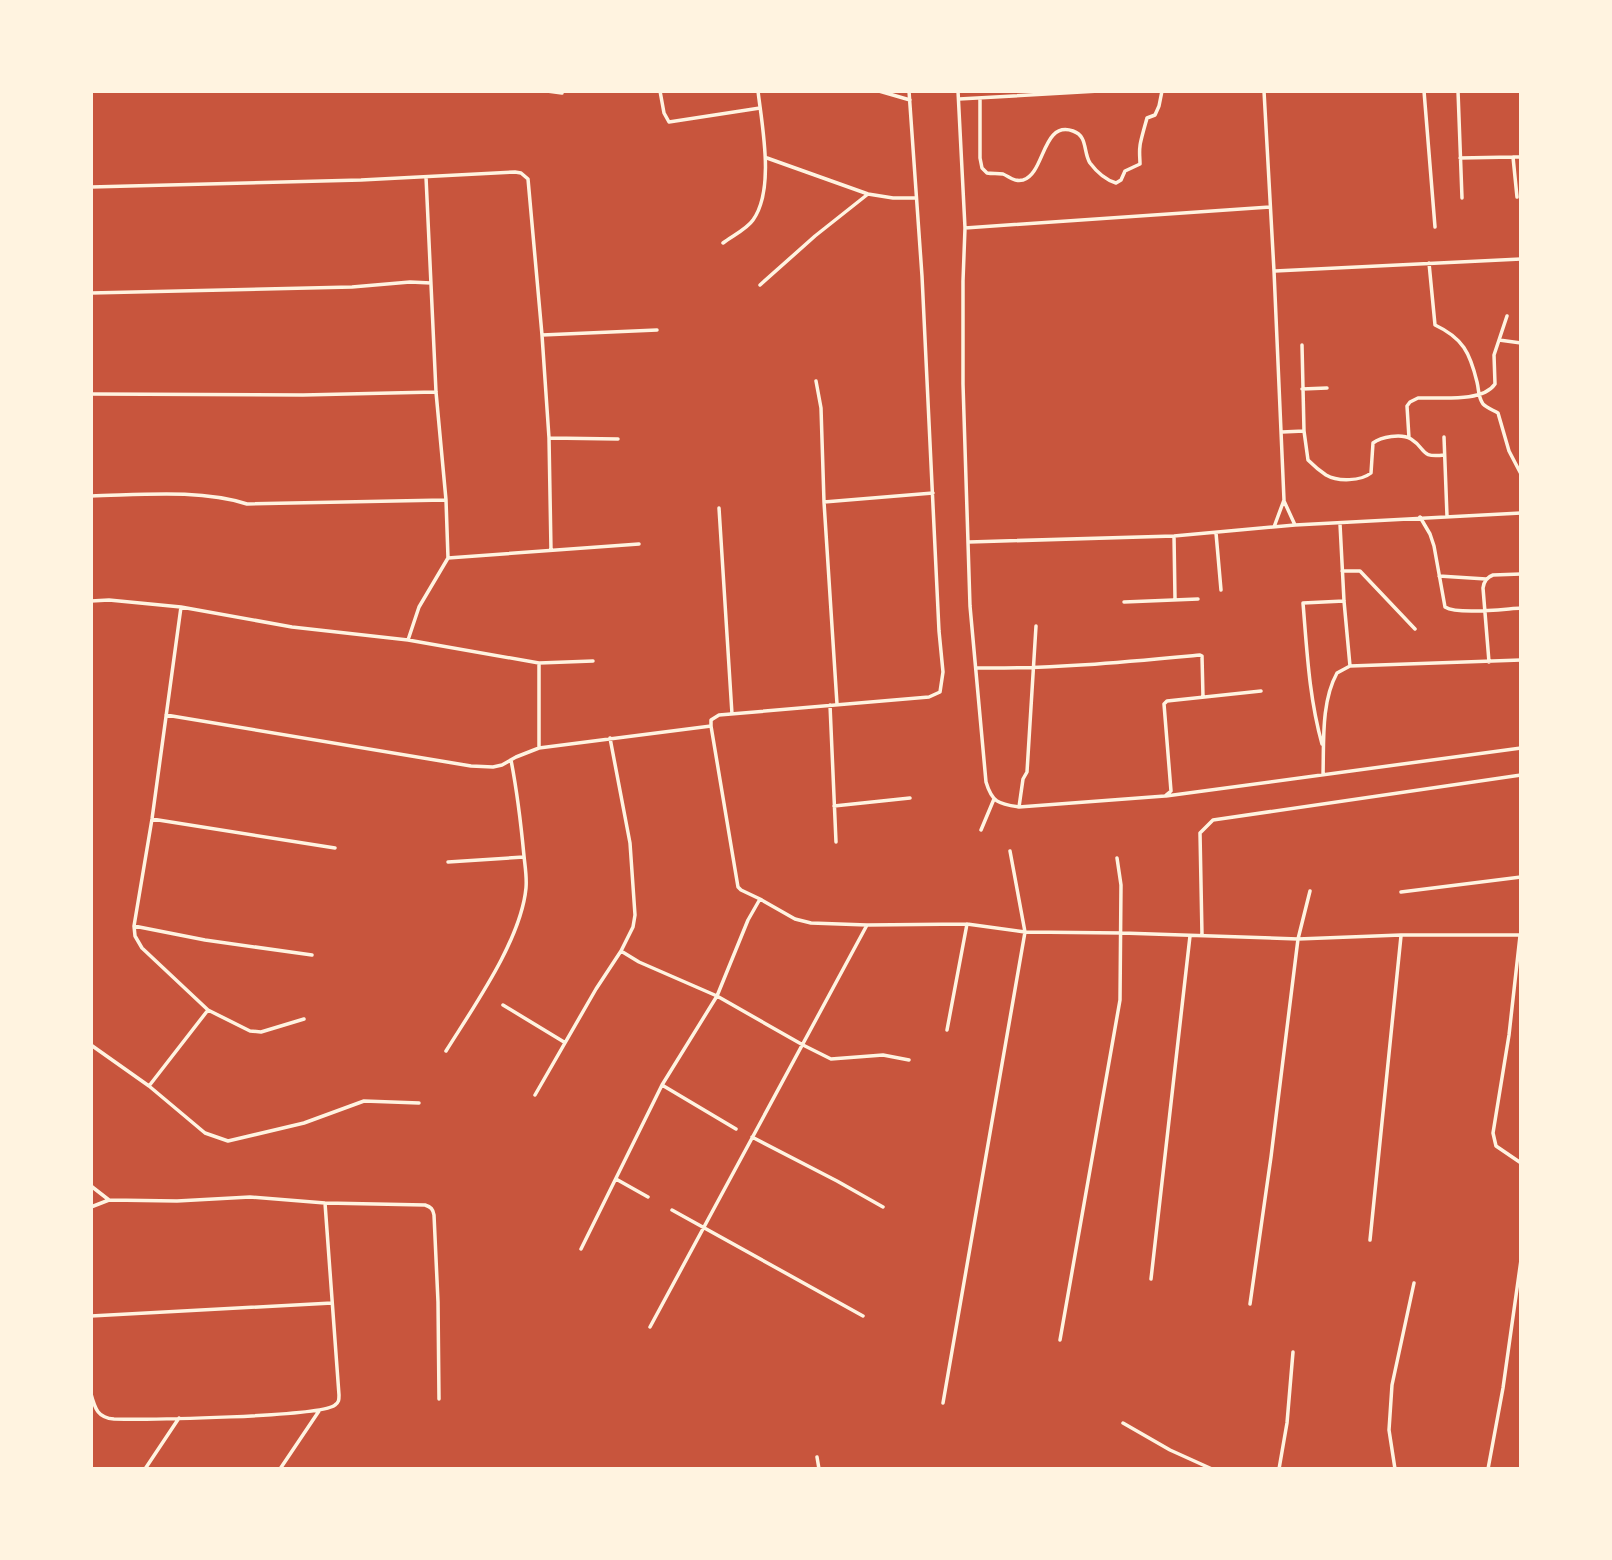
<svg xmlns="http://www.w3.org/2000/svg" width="1612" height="1560" viewBox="0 0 1612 1560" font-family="Rubik,sans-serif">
<rect width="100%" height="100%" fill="#c8553d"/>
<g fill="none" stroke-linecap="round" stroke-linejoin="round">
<path stroke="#fff3e0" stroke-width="3.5" d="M547 91 562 93
M660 91 664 113 669 122 760 108
M879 91 910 100
M958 91 965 228 963 281V384L970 606 986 782C992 802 998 804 1019 807L1165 796 1171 791 1164 704 1167 701 1261 691
M1264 91 1274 271 1284 500 1274 527
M1424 91 1435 227
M1458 91 1462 198
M980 98V158L982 168 987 173C992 174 998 173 1003 174 1010 177 1014 182 1023 180 1045 174 1042 120 1073 131 1088 136 1083 152 1090 163 1096 171 1106 180 1116 183L1121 180 1125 171 1140 164C1140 158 1139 152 1140 146 1140 142 1146 122 1147 118L1155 115 1159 106 1162 91
M959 99 1099 91
M767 158 868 194 893 198H916
M1460 158 1513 157
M91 187 361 180 515 172 521 173 528 179 542 335 549 438 551 550
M1517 197 1513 157H1521
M965 228 1270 207
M723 243C732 236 747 229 753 220 775 189 762 126 758 91
M1429 263 1435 325C1463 338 1470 353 1477 382 1479 390 1478 397 1483 404 1487 408 1493 410 1498 413L1509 451 1521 474
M1275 271 1521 259
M760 285 815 236 868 194
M91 293 352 287 410 282 431 283
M542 335 657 330
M1499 340 1521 343
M1302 345 1304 431 1308 460C1313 465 1320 471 1326 475 1338 482 1361 481 1371 473L1373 443C1381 437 1401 433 1411 439 1427 449 1419 458 1444 455
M816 381 821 408 824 502 837 704
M1302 389 1327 388
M91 394 303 395 435 392
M1282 432 1304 431
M1444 437 1447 516
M549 438 618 439
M1409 438 1407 406 1410 402 1418 398C1439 397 1482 403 1495 384L1494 355 1507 316
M91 496C141 495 199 489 247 504L445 500
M1284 501 1295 525
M824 502 933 493
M719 508 732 714
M1420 517 1430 534 1434 546 1445 607C1458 615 1504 609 1521 608
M1216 533 1221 590
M1174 536 1175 599
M969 542 1174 536 1295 525 1521 513
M448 558 639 544
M1342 571H1360L1415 629
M1439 576 1486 579
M91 601 109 600 181 607 292 627 408 640 539 663 593 661
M1124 602 1198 599
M181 607 152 819 134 926 135 936 142 948 208 1010
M408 640 419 607 448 558 446 500 436 392 426 177
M1489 662 1483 588C1484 581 1487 577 1493 575L1521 574
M1350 666 1521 660
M977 668C1053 669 1125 662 1200 655L1202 656 1203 697
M830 705 836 842
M166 715 471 766 493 767 502 765 516 757 539 748 711 726V720L719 715 929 697 940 692 943 672 939 631 922 276 909 91
M610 738 630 843 635 915 633 927 621 951 639 962 717 996 803 1045 831 1059 883 1055 909 1060
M1322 744C1309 697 1307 651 1303 603L1344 601
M539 748V663
M1323 775C1324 742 1321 702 1337 673L1350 666 1344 601 1340 524
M1166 796 1521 748
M834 806 910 798
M1019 807 1023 779 1027 772 1036 626
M152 819 335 848
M981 830 994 799
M448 862 524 857
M1401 892 1521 877
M760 899 795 919 811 923 867 925 967 924 1025 932 1122 933 1298 939 1401 935H1521
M134 926 205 940 312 955
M1202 935 1200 833 1213 820 1521 775
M1520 936 1509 1035 1493 1133 1496 1146 1521 1163
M503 1005 564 1042
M947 1030 967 924
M91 1045 149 1086 205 1133 228 1141 304 1123 364 1101 419 1103
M446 1051C474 1006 521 940 526 888 527 877 525 866 524 856 521 824 517 791 511 760
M662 1085 736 1129
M149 1086 208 1010 250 1031 261 1032 304 1019
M535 1095 596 989 621 951
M752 1137 837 1181 883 1207
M616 1179 648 1197
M91 1186 109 1200
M91 1207 109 1200 177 1201 250 1197 325 1203 425 1205C431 1207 433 1209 434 1215L438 1302 439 1399
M672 1210 863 1316
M1370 1240 1401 936
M581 1249 662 1085 717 996 748 920 760 899 741 890 738 887 711 726
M1151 1279 1190 936
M1250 1304 1271 1157 1298 939 1310 891
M91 1316 332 1303
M650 1327 867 925
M1060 1340 1120 1000 1121 885 1117 858
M91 1394C95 1409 98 1418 114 1419 143 1420 322 1417 335 1405 339 1402 339 1400 339 1395L325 1203
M943 1403 1025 932 1010 851
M1123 1423 1170 1450 1212 1469
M817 1457 819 1469
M145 1469 179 1418
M280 1469 319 1411
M1279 1469 1287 1423 1293 1352
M1395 1469 1389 1430 1392 1385 1414 1283
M1488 1469 1503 1388 1521 1260"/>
</g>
<rect width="1612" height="1560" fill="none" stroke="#fff3e0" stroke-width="186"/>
</svg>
